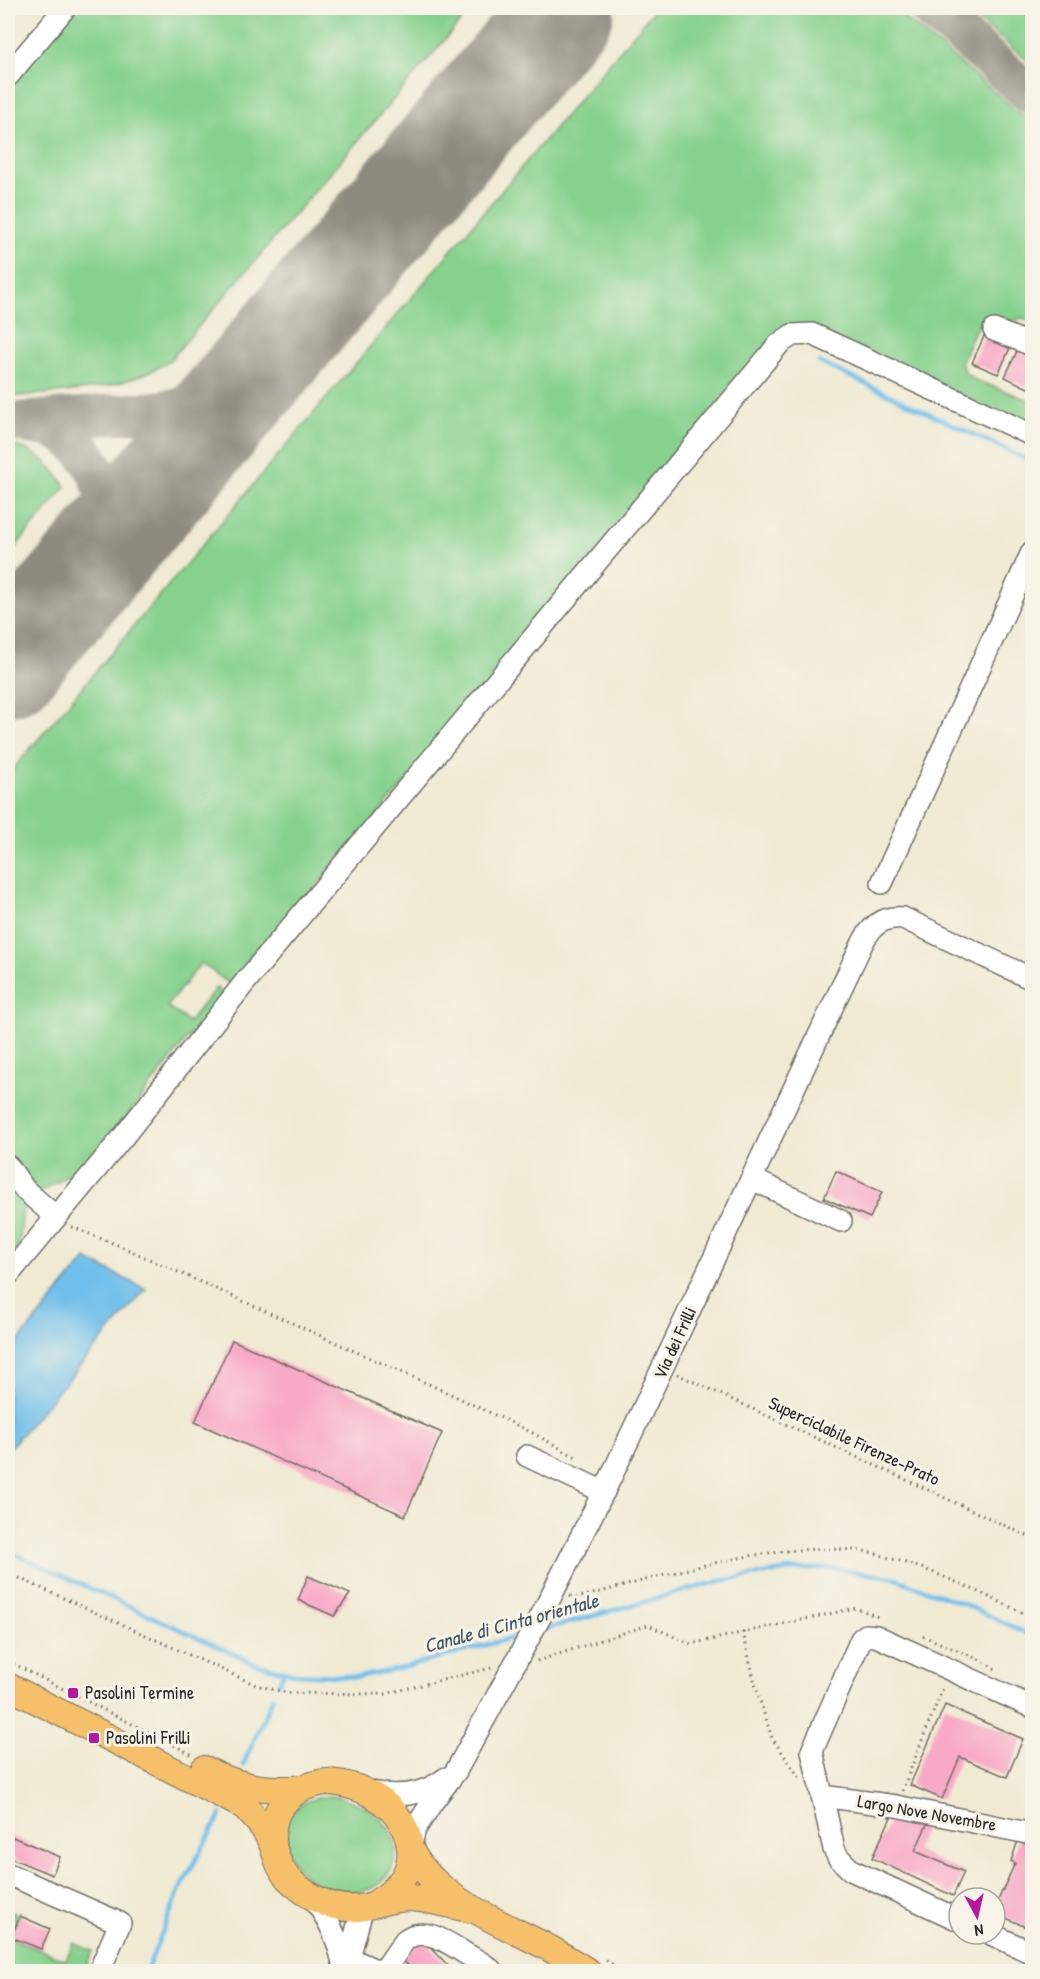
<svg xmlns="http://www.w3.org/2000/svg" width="1040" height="1979" viewBox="0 0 1040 1979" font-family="'Patrick Hand',sans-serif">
<rect width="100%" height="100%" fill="#f7f3e8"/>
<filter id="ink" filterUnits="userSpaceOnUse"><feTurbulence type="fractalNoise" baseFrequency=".0167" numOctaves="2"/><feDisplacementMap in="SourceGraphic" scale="12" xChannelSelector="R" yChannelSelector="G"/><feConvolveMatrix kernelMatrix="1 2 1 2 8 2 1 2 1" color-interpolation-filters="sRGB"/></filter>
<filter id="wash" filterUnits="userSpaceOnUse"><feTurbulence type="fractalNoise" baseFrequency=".008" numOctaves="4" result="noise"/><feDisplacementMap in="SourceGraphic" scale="24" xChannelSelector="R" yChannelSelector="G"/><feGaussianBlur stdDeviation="1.35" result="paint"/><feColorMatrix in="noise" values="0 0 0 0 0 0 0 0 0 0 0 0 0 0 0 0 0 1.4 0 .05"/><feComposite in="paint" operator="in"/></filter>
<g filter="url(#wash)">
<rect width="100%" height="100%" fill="#f0ead3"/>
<path fill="#86d18e" stroke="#587e5c" stroke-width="1.5" d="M72 8H472L169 361C122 392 62 392 8 397V84Z
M656 8H893L1032 123V322L1022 318 995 326 980 325 975 330 961 364 966 373 975 380 1032 401V429L798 327 231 985 201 963 167 1006 189 1022 216 988 223 993 91 1162 33 1196 23 1210 19 1248 8 1264V775Z
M964 8H1032V64Z
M8 444C34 448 52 465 66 487L8 556Z
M330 1796C365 1799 412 1831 390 1871 385 1879 379 1886 370 1889 296 1915 243 1803 330 1796Z
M8 1910 19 1915 10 1938 66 1960 73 1943 93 1951 84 1971H8Z"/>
<path fill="#6fbfea" stroke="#4d758a" stroke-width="1.5" d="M86 1259 146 1289 8 1450V1354Z"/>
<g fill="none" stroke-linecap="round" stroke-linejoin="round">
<path stroke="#6fbfea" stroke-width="4.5" d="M819 362 1032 462
M8 1551 256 1664 295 1674 357 1677 395 1670 523 1635
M542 1630 720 1581 789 1570 829 1568 891 1577 964 1604 1032 1636
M279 1683 284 1671
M243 1765 273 1697
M146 1972 180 1889 221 1814"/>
<path stroke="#8e8a7f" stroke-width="40" d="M929 8 1032 95
M19 422 156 411 189 406 210 399 233 385 285 337
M29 424C36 425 44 426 51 428 86 442 109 483 107 519 106 532 100 546 97 559"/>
<path stroke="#8e8a7f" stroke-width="102" d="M8 665 564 8"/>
</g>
<g id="blocks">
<path fill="#f8a9c6" d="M985 334 1011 346 998 374 972 363Z
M1018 349 1032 355V390L1005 377Z
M836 1171 882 1192 870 1218 824 1198Z
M232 1340 442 1433 405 1516 195 1422Z
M308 1576 350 1594 334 1616 298 1600Z
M945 1705 1023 1739 1007 1777 960 1757 942 1799 910 1785Z
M893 1813 929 1820 915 1851 964 1872 953 1896 872 1858Z
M8 1835 60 1857 52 1875 8 1857Z
M1020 1835 1032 1838V1930L995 1913V1907L1015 1863 1011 1861Z
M20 1916 50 1929 41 1949 11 1937Z
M423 1939 454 1972H414L402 1959Z"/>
</g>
</g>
<g filter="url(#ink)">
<use href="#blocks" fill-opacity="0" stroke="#706e66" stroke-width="1.5"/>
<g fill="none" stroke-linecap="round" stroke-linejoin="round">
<defs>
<path id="minor" d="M8 76 65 8
M994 330 1032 345
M882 883 1032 552
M8 1166 25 1190 56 1217
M752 1179 841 1221
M8 1275 123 1137 246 981 779 344 792 335 812 334 1032 435
M527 1456 604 1492
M367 1791C395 1798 423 1796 446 1778
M822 1796 896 1806 1032 1834
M410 1848 415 1829 431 1804 456 1771 542 1614 611 1477 861 946C870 927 881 916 903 918L1032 979
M8 1874 120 1923 99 1972
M313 1898C331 1922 339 1942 345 1972
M959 1920 851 1870 838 1857 834 1849 812 1751 861 1639 866 1635 876 1636 1032 1707
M991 1934 1032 1953
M349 1958 380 1972
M346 1968 363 1907
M383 1972 405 1940C425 1924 451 1945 468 1955 476 1960 486 1964 493 1972"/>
<path id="major" d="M8 1686 245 1807C256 1819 266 1829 272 1844 277 1856 278 1867 287 1877 306 1897 337 1913 365 1907 380 1903 394 1898 410 1898 431 1899 453 1906 473 1910
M204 1769C227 1781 251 1789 278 1789 285 1789 294 1789 301 1788 310 1786 318 1782 328 1782 364 1784 406 1808 410 1848 413 1872 396 1891 376 1903
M272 1844C272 1816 278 1803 302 1788
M410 1848C432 1898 504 1924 549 1948 563 1956 576 1964 589 1972"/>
</defs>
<use href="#minor" stroke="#706e66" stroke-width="24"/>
<use href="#major" stroke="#706e66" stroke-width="28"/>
<path stroke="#706e66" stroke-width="3" stroke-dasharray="1.5 4.5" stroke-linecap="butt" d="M72 1227 120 1246 444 1391 529 1431 576 1457
M677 1374 1032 1538
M8 1573 256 1685 288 1693 385 1694 491 1668
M570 1596 576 1598C668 1576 767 1540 863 1551 872 1552 881 1555 889 1558 939 1571 986 1596 1032 1617
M743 1632 756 1688 772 1738 799 1777
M923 1636 983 1661 996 1669
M8 1661 193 1755
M537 1661 648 1625 691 1644 856 1608 878 1617
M902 1791 944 1685
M606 1960 625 1972"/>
<use href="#minor" stroke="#fff" stroke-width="21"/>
<use href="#major" stroke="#f6c06b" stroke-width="26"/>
</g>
</g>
<g fill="#b5179e" stroke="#f7f3e8" stroke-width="2">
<rect x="67" y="1687" width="12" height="12" rx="3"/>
<rect x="88" y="1732" width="12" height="12" rx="3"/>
</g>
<g text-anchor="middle" stroke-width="6" stroke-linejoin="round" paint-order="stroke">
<g font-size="18" fill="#2b2b2b" stroke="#f7f3e8">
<text transform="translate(675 1343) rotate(-65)" y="6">Via dei Frilli</text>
<text transform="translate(854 1441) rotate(25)" y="6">Superciclabile Firenze-Prato</text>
<text transform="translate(927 1813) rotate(10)" y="6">Largo Nove Novembre</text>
</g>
<g font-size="18" fill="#2b2b2b" stroke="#f7f3e8" text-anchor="start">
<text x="85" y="1699">Pasolini Termine</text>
<text x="106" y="1744">Pasolini Frilli</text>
</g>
<g font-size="20" font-style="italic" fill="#3f5764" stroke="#f7f3e8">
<text transform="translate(511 1623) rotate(-15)" y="7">Canale di Cinta orientale</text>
</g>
</g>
<rect width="1040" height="1979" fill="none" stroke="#f7f3e8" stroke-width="30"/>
<g transform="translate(977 1916) rotate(172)"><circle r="28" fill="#f7f3e8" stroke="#a5a39c" stroke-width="1.5"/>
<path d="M0-4.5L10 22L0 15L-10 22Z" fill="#b5179e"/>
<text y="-9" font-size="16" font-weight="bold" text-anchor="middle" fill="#2b2b2b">N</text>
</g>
</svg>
